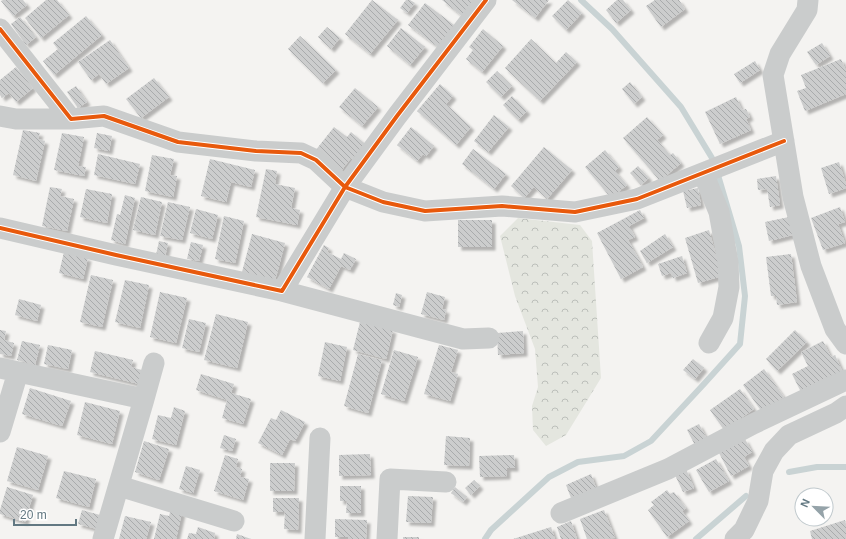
<svg xmlns="http://www.w3.org/2000/svg" width="846" height="539" viewBox="0 0 846 539" font-family="Helvetica,sans-serif">
<defs>
<pattern id="forest-crowns" width="20" height="18" patternUnits="userSpaceOnUse"><rect width="20" height="18" fill="#e4e6df"/><path d="M2 6a3 3 0 1 1 6 0M12 15a3 3 0 1 1 6 0" fill="none" stroke="#bcbfba"/></pattern>
<pattern id="building-back-hatch" width="6" height="6" patternUnits="userSpaceOnUse"><rect width="6" height="6" fill="#cccdcd"/><path d="M-1 5l2 2M0 0l6 6M5-1l2 2" fill="none" stroke="#a9abac"/></pattern>
<filter id="shadow"><feDropShadow dx="3.5" dy="3.5" stdDeviation="1" flood-color="#0004"/></filter>
</defs>
<rect width="100%" height="100%" fill="#f4f3f1"/>
<path fill="url(#forest-crowns)" d="M518 218 580 225 592 241 601 378 566 435 546 446 533 430 532 406 538 387 535 349 515 296 500 236Z"/>
<g fill="none" stroke-linecap="round" stroke-linejoin="round">
<path stroke="#c9d3d4" stroke-width="6" d="M581 0 612 29 681 107 712 158
M789 472 817 467H846
M485 539 491 530 549 477 578 462 624 456 651 441 703 385 740 344 745 296 739 246 718 175
M696 539 746 496"/>
</g>
<path fill="url(#building-back-hatch)" filter="url(#shadow)" d="M3 0H23L27 5 13 16 1 1Z
M46 0H57L69 15 41 38 25 18Z
M372 0 398 20 370 54 345 34Z
M406 0H410L415 3 407 13 400 8Z
M442 0H477L463 17Z
M512 0H549L535 18Z
M568 0 582 13 566 30 552 16Z
M617 0H623L631 10 616 23 606 10Z
M655 0H679L685 9 661 27 646 6Z
M425 3 454 25 438 47 408 25Z
M86 16 102 35 54 75 43 61 58 49 53 43Z
M20 17 36 37 26 45 11 24Z
M327 27 340 38 331 49 318 37Z
M401 28 425 47 410 65 387 46Z
M483 29 503 46 482 72 466 59 473 50 469 47Z
M300 36 336 70 323 83 288 49Z
M531 39 556 63 566 52 577 62 540 101 505 68Z
M110 40 129 68 106 84 99 74 91 80 78 62Z
M822 43 830 56 816 65 807 52Z
M841 59 846 71V94L805 111 797 91 806 88 801 75Z
M755 61 760 70 740 83 734 74Z
M16 67 33 88 16 102 9 93 2 98 0 95V80Z
M497 71 512 86 501 97 486 82Z
M154 78 169 97 141 118 126 99Z
M630 82 642 97 634 104 622 89Z
M440 84 453 96 446 104 471 127 456 145 417 111Z
M76 86 87 102 78 108 67 92Z
M355 88 378 107 362 126 339 107Z
M512 96 527 111 518 120 503 105Z
M736 97 742 110 746 109 750 117 746 119 751 130 720 144 705 112Z
M494 115 509 127 488 152 474 141Z
M647 117 663 135 657 140 670 155 673 153 681 163 660 181 623 138Z
M334 127 347 137 351 132 369 147 357 163 351 158 341 171 315 151Z
M411 127 434 146 426 156 423 154 417 161 397 145Z
M23 130 40 133 38 139 45 141 36 181 13 175Z
M62 133 84 137 78 166 86 167 84 176 54 170Z
M97 133 112 136 109 151 94 148Z
M544 147 572 170 547 199 534 187 524 198 511 186Z
M473 149 506 174 494 189 462 164Z
M605 150 619 167 615 171 627 185 611 198 585 167Z
M98 154 140 164 135 184 94 175Z
M152 155 174 159 170 175 177 176 173 197 145 191Z
M210 159 255 170 251 187 231 182 226 202 201 196Z
M839 162 846 184V188L829 194 821 168Z
M638 166 649 178 641 185 630 173Z
M266 169 277 171 275 184 295 188 291 208 300 210 297 225 256 217Z
M776 176 780 205 770 207 767 189 758 190 757 179Z
M50 187 62 189 60 196 74 199 67 231 42 226Z
M698 188 701 205 687 208 683 191Z
M86 189 112 194 107 223 80 217Z
M125 195 135 198 125 244 111 240 117 214 120 215Z
M141 197 162 202 155 235 133 230Z
M168 202 190 207 182 240 160 236Z
M840 207 845 222 838 224 845 243 823 250 811 218Z
M196 209 218 215 212 239 190 233Z
M640 210 644 218 629 226 635 237 628 240 643 267 621 279 597 233Z
M224 216 244 221 235 263 215 259Z
M789 217 793 235 769 241 765 222Z
M458 220H492V247H458Z
M709 230 722 276 698 283 685 238Z
M252 234 285 243 275 281 242 272Z
M665 234 673 247 647 263 640 251Z
M159 241 168 243 165 257 156 255Z
M191 242 203 245 199 261 187 259Z
M324 245 329 248 327 252 341 259 344 253 356 259 350 270 341 266 329 289 307 277Z
M64 252 88 258 83 279 59 273Z
M791 254 797 302 777 305 776 296H771L766 257Z
M682 256 687 273 673 278 671 273 662 276 658 264Z
M91 275 113 280 102 327 80 322Z
M125 280 149 285 140 328 115 322Z
M160 292 187 298 176 343 150 337Z
M427 292 445 297 442 309 446 310 444 320 421 314Z
M396 293 402 295 399 307 393 305Z
M19 299 41 305 37 321 15 315Z
M216 314 248 322 237 368 204 360Z
M189 319 206 323 199 352 182 348Z
M360 322 393 330 386 359 353 350Z
M0 330 6 331 4 340 14 343 11 356 0 354Z
M795 330 807 342 777 371 766 359Z
M523 331 524 353 498 355 497 333Z
M22 341 40 345 35 365 17 360Z
M823 341 831 357 835 355 843 373 802 394 792 374 808 366 801 352Z
M325 342 347 347 340 381 318 376Z
M48 345 72 350 68 369 44 364Z
M439 345 458 350 451 372 458 374 450 401 424 394Z
M394 350 418 357 404 401 381 394Z
M95 351 133 360 131 367 142 370 139 384 90 372Z
M358 354 382 360 368 413 344 406Z
M693 359 704 368 695 379 683 370Z
M764 369 784 397 762 412 743 385Z
M201 374 234 384 231 393 251 399 243 424 222 418 227 400 196 390Z
M30 388 71 401 62 426 22 414Z
M740 389 754 409 724 430 710 410Z
M85 402 120 411 112 444 77 435Z
M174 407 185 411 176 445 152 439 158 415 171 418Z
M281 410 305 422 295 441 290 439 282 455 258 443 271 418 276 420Z
M699 424 707 439 695 445 687 430Z
M224 435 236 439 232 451 220 448Z
M446 436 470 438 469 466 444 465Z
M745 439 752 452 744 457 749 466 731 476 719 453Z
M144 441 169 449 159 480 135 472Z
M17 447 48 456 38 490 7 481Z
M370 454 371 475 339 476V455Z
M225 455 238 459 236 467 242 469 240 477 249 479 243 500 214 491Z
M514 455 515 468H507V476L480 477 479 456Z
M716 459 729 481 709 492 696 470Z
M270 463H295L294 491H270Z
M186 466 200 470 193 493 179 489Z
M686 469 694 488 683 492 675 475Z
M64 471 96 479 89 507 56 498Z
M591 474 596 488 571 498 566 485Z
M474 480 480 486 471 495 465 488Z
M340 486H361V513H346L347 501H340Z
M7 487 33 495 25 522 0 514V510Z
M455 487 467 497 463 502 451 493Z
M667 490 670 494 674 492 686 508 682 511 689 521 667 537 648 510 654 505 651 502Z
M408 496 433 497 431 523 406 522Z
M273 498H299L298 530 284 529 285 512H273Z
M171 509 182 512 176 539H154L160 514 169 516Z
M82 510 100 515 97 529 78 524Z
M604 510 615 538 587 539 580 519Z
M125 516 151 522 146 539H119Z
M335 519 367 520 366 539H348V537H335Z
M845 520 846 524V539H812L810 531Z
M571 521 577 539H561L557 527Z
M198 527 215 533 214 539H187L189 533 196 534Z
M551 527 555 539H513Z
M237 534 251 539H236Z
M403 537H419V539H403Z"/>
<g fill="none" stroke-linecap="round" stroke-linejoin="round">
<path stroke="#cacccc" stroke-width="21" d="M808 0 807 10 780 54 773 75 793 197 811 266 835 329 846 344
M0 29 71 119 104 116 178 142 256 151 301 153 316 160 345 187 383 202 425 211 502 206 575 212 637 199 784 141
M0 116 16 119H71
M703 173 719 212 728 262 729 287 723 318 709 343
M0 228 116 255 282 291 345 187 397 116 486 0
M282 291 463 339 489 338
M0 368 144 399 103 539
M144 399 154 363
M0 432 18 372
M119 486 234 521
M561 513 668 469 753 424 846 380
M315 539 320 438
M387 539 390 479 446 482
M735 539 744 530 758 501 763 471 774 451 789 435 836 413 846 406"/>
<defs>
<path id="cycleway" d="M0 29 71 119 104 116 178 142 256 151 301 153 316 160 345 187 383 202 425 211 502 206 575 212 637 199 784 141
M0 228 116 255 282 291 345 187 397 116 486 0"/>
</defs>
<use href="#cycleway" stroke="#fff" stroke-width="6"/>
<use href="#cycleway" stroke="#e8590c" stroke-width="4"/>
</g>
<g transform="translate(814 507) rotate(294)"><circle r="19" fill="#ffffff" stroke="#c0c9cd"/>
<path d="M0-3L7 15L0 10L-7 15Z" fill="#95a3a9"/>
<text y="-6" font-size="11" font-weight="bold" text-anchor="middle" fill="#627882">N</text>
</g>
<path d="M14 519v6h62v-6" fill="none" stroke="#627882" stroke-width="2"/>
<text x="20" y="519" font-size="12" fill="#627882" stroke="#ffffff" stroke-width="3" paint-order="stroke">20 m</text>
</svg>
